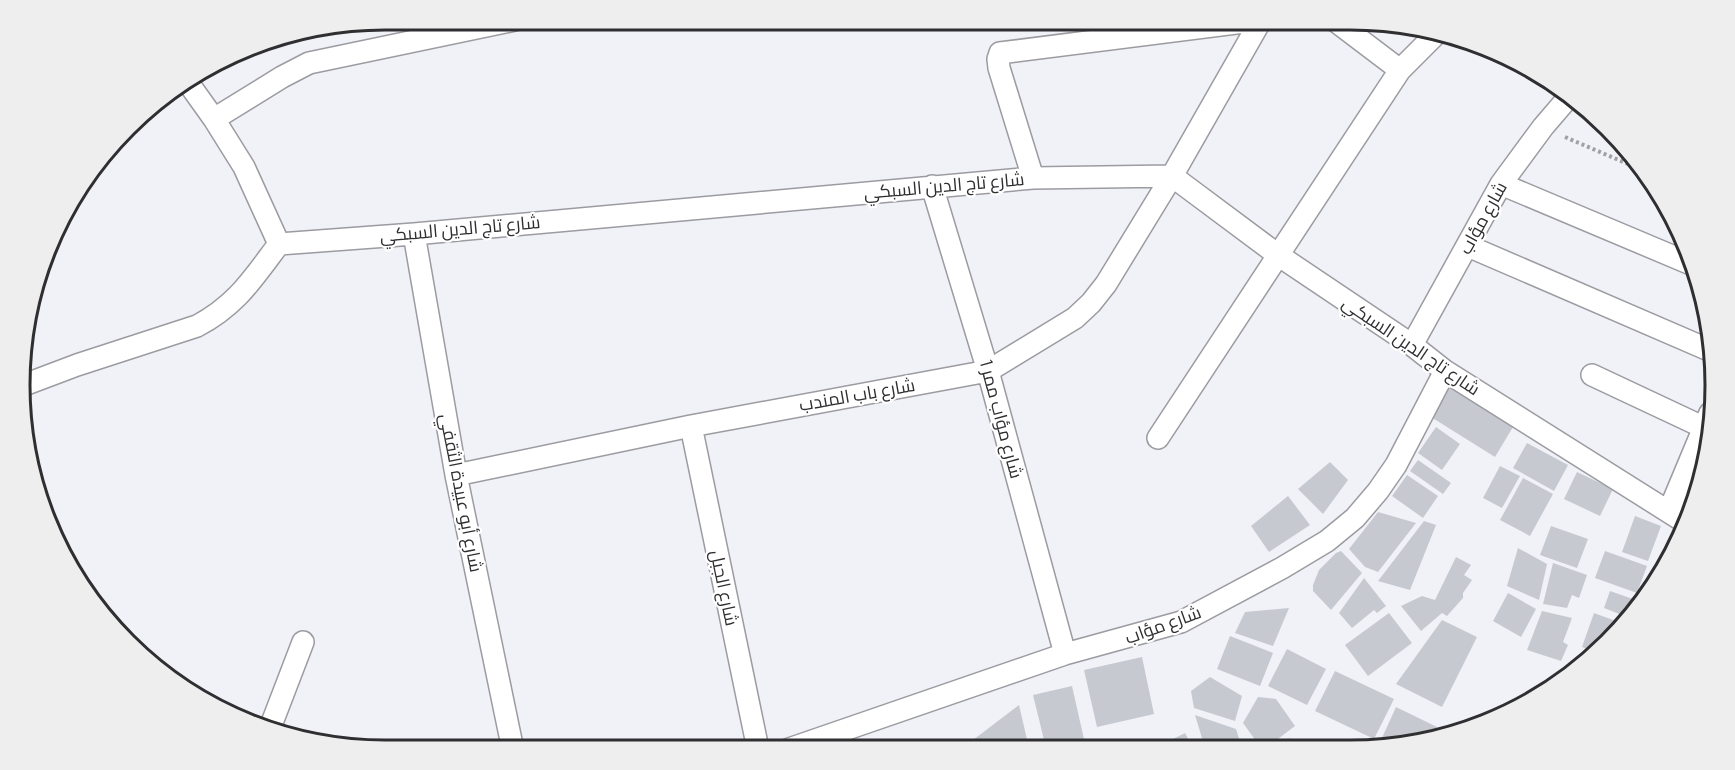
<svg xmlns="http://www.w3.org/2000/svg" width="1735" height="770" viewBox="0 0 1735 770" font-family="Barlow,Cairo,sans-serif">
<rect width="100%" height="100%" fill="#f1f1f8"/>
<path fill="#c6cad0" d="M1452 383 1516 422 1495 457 1431 417Z
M1436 427 1460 444 1442 470 1418 453Z
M1527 443 1568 465 1554 491 1513 468Z
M1418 460 1451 483 1443 494 1410 471Z
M1330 462 1348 480 1323 514 1298 489Z
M1500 466 1520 476 1502 508 1483 498Z
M1577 472 1613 489 1600 516 1564 499Z
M1407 475 1438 496 1423 518 1392 496Z
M1523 478 1553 494 1530 536 1500 520Z
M1288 496 1310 525 1269 552 1251 526Z
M1378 512 1416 523 1378 572 1365 567 1349 549Z
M1635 516 1661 526 1648 561 1622 552Z
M1424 521 1436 525 1410 590 1378 581Z
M1551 526 1588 539 1577 568 1540 555Z
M1518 548 1547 564 1539 600 1507 586Z
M1341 551 1362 573 1331 610 1313 591V585L1319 570 1336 553Z
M1605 551 1647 566 1637 593 1595 578Z
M1456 557 1471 565 1464 575 1472 580 1463 593V598L1447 616 1442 613 1421 631 1401 606 1422 596 1435 600Z
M1553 563 1587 575 1579 598 1572 595 1567 608 1543 604Z
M1364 578 1386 606 1377 613 1374 610 1352 628 1339 613Z
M1610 591 1633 599 1627 617 1604 608Z
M1508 593 1536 609 1521 637 1493 621Z
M1289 608 1273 646 1235 633 1245 612Z
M1542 611 1572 618 1563 642 1568 645 1561 661 1527 650Z
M1389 613 1412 643 1368 676 1345 645Z
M1594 613 1624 624 1596 652 1582 647Z
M1442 620 1477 637 1442 707 1396 684Z
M1230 636 1273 653 1260 686 1217 669Z
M1287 649 1326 669 1307 705 1268 686Z
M1142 657 1154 714 1097 727 1084 670Z
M1335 671 1394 699 1374 739 1315 711Z
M1210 677 1242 696 1235 721 1194 708 1191 691Z
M1072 686 1086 748H1046L1033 695Z
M1258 697 1276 699 1295 726 1266 748H1261L1243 723Z
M1019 705 1029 748 975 749 973 740Z
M1396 707 1437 727 1431 738 1398 747 1381 740Z
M1195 715 1236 729 1242 748H1205Z
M1185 733 1193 748H1155Z
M1290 738 1298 748H1277Z
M1365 740 1379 747H1361Z"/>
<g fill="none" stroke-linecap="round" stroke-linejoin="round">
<defs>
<path id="street" d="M1334 20 1400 70
M189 84 214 119 244 167 279 244
M214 119 282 77 309 63 515 20
M1033 178 999 68 998 59 1000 53 1260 20
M1501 184 1691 264
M932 186 988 371 1065 654
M414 234 456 475 513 750
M279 244 414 234 1033 178 1172 176 1278 255 1412 345 1445 371 1688 524
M1468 246 1709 350
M1412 345 1501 184 1543 127 1567 99
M1592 375 1707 429
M24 385 77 365 197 326C237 305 253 278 279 244
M691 426 758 749
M1158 438 1400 70 1434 36
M456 475 691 426 988 371 1075 318 1091 303 1106 284 1172 176 1261 20
M1669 511 1710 413
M270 728 303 642
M789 749 1065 654 1181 622 1282 568 1327 541 1355 518 1378 491 1396 465 1445 371"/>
</defs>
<use href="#street" stroke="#9b9ba1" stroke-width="24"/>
<path stroke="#a0a0a5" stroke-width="4" stroke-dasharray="3 3" stroke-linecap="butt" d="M1565 137 1635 167"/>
<use href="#street" stroke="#fff" stroke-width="21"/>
</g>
<g text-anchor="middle" stroke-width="4.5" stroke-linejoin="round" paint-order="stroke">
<g font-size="18" fill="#2f2f32" stroke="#fff">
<text transform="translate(944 186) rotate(-5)" y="6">شارع تاج الدين السبكي</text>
<text transform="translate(1483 218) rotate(-61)" y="6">شارع مؤاب</text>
<text transform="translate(460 229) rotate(-5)" y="6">شارع تاج الدين السبكي</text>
<text transform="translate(1411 346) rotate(34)" y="6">شارع تاج الدين السبكي</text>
<text transform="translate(857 395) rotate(-10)" y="6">شارع باب المندب</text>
<text transform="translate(1001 419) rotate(75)" y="6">شارع مؤاب ممر 1</text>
<text transform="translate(461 493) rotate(79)" y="6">شارع أبو عبيدة الثقفي</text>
<text transform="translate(724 588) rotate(78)" y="6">شارع الجبل</text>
<text transform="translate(1163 625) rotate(-20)" y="6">شارع مؤاب</text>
</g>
</g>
<path d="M0 0H1735V770H0ZM385 30H1350A355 355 0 0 1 1705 385V385A355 355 0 0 1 1350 740H385A355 355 0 0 1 30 385V385A355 355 0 0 1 385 30Z" fill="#eeeeef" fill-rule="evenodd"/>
<path fill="none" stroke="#2f2f32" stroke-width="3" d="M385 30H1350A355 355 0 0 1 1705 385V385A355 355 0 0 1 1350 740H385A355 355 0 0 1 30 385V385A355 355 0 0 1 385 30Z"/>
</svg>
